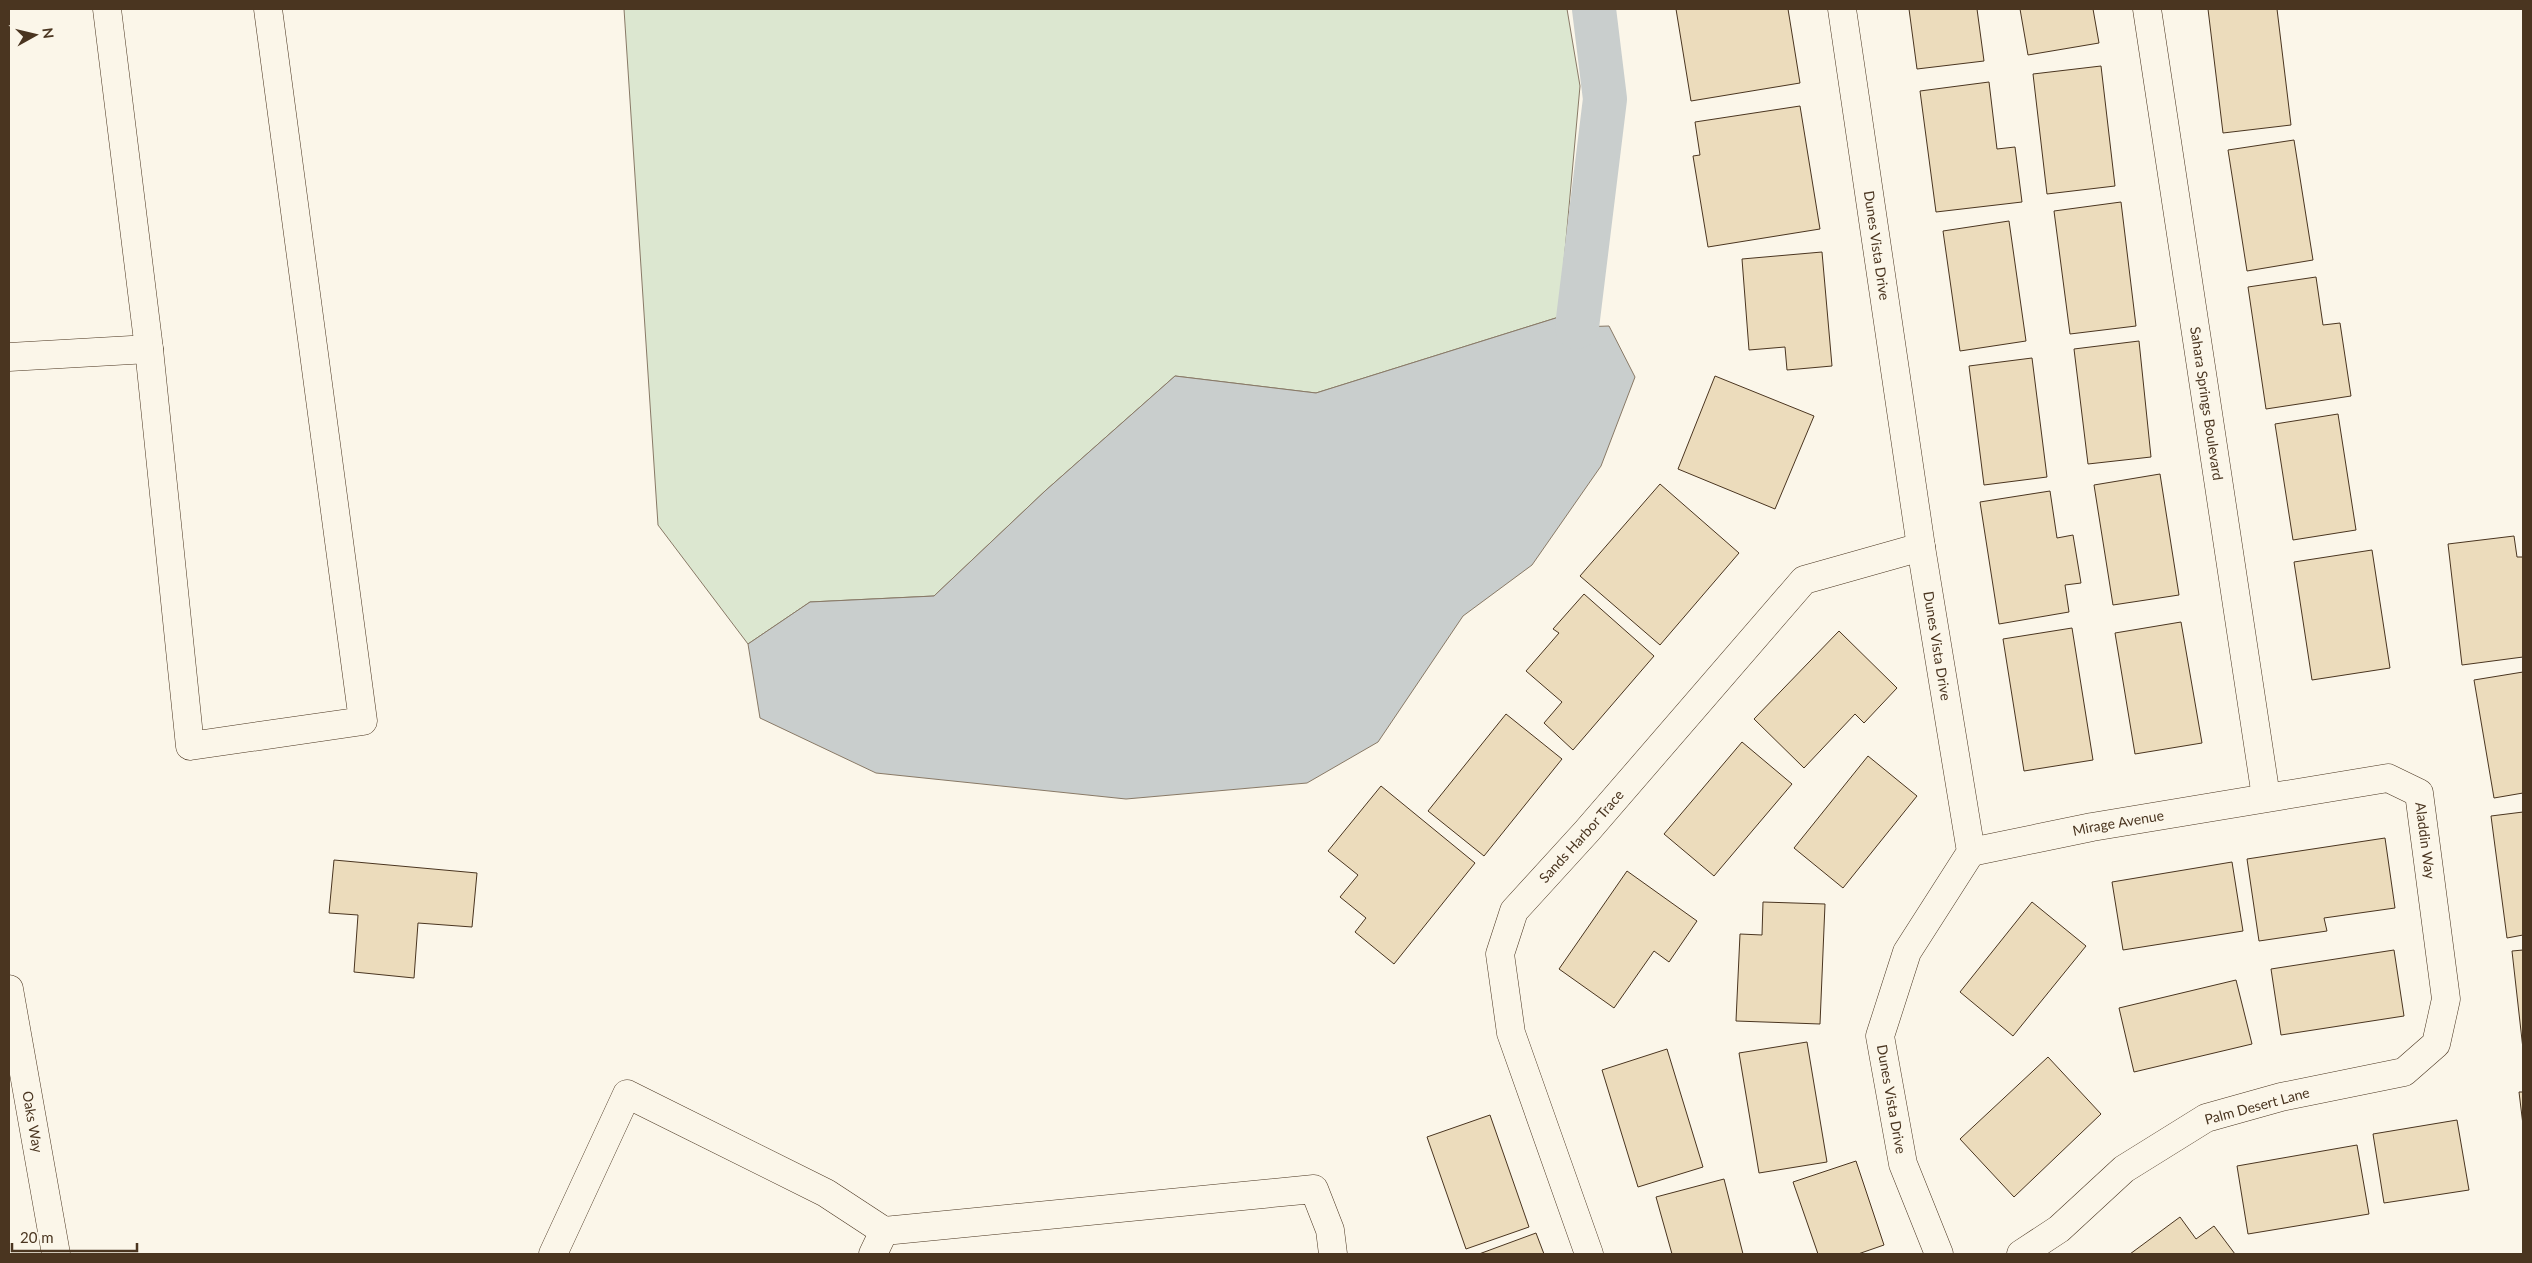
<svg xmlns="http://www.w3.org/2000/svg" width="2532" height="1263" viewBox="0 0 2532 1263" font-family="Lato,sans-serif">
<rect width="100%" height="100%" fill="#fbf6e9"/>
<path fill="#dce7d0" stroke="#887966" d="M624 9H1567L1580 86 1559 317 1316 393 1175 376 1045 491 934 596 810 602 748 644 658 525Z"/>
<path fill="#c9cecd" stroke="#887966" d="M1559 317 1577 327 1609 326 1635 377 1601 466 1532 565 1463 616 1378 742 1307 783 1126 799 876 773 760 718 748 644 810 602 934 596 1045 491 1175 376 1316 393Z"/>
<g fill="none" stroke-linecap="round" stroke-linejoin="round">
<path stroke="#c9cecd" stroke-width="44" d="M1577 327 1605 99 1594 9"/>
</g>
<path fill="#ecdcbc" stroke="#4a3520" d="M1676 9H1788L1800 83 1691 101Z
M1909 9H1977L1984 61 1917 69Z
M2020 9H2093L2099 43 2028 55Z
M2208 9H2277L2291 125 2223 133Z
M2101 66 2115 186 2047 194 2033 74Z
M1989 82 1997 149 2015 147 2022 202 1936 212 1920 91Z
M1800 106 1820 229 1708 247 1693 156 1700 155 1695 122Z
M2294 140 2313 260 2247 271 2228 150Z
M2121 202 2136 326 2070 334 2054 211Z
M2009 221 2026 341 1960 351 1943 231Z
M1822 252 1832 366 1787 370 1785 347 1749 350 1742 259Z
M2316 277 2323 325 2340 323 2351 396 2266 409 2248 287Z
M2139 341 2151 457 2088 464 2074 349Z
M2032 358 2047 477 1984 485 1969 366Z
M1715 376 1814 416 1775 509 1678 469Z
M2338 414 2356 530 2293 540 2275 424Z
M2160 474 2179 595 2113 605 2094 485Z
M1660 484 1739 553 1660 645 1580 576Z
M2050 491 2057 538 2073 535 2081 583 2065 585 2069 612 1999 624 1980 502Z
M2514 536 2517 557H2523V657L2462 665 2448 544Z
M2372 550 2390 668 2312 680 2294 562Z
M1584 594 1654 656 1573 750 1544 723 1562 702 1526 671 1559 633 1553 629Z
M2181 622 2202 743 2135 754 2115 633Z
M2072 628 2093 760 2024 771 2003 639Z
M1839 631 1897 688 1864 723 1855 714 1804 768 1754 719Z
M2523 672V793L2494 798 2474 680Z
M1506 714 1562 759 1484 856 1428 811Z
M1742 742 1792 784 1714 876 1664 834Z
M1868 756 1917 796 1843 888 1794 848Z
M1381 786 1475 863 1394 964 1355 932 1366 918 1340 897 1358 875 1328 851Z
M2523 812V935L2507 938 2491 816Z
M2385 838 2395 908 2324 918 2327 931 2259 941 2247 859Z
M334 860 477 873 472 927 418 923 414 978 354 972 358 915 329 913Z
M2232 862 2243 931 2123 950 2112 882Z
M1627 871 1697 921 1669 962 1654 951 1614 1008 1559 969Z
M1763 902 1825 904 1820 1024 1736 1021 1740 934 1762 935Z
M2032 902 2086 946 2013 1036 1960 992Z
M2394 950 2404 1016 2281 1035 2271 969Z
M2523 950V1049L2512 951Z
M2236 980 2252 1044 2134 1072 2119 1008Z
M1807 1042 1827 1162 1759 1173 1739 1053Z
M1667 1049 1703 1167 1638 1187 1602 1070Z
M2048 1057 2101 1114 2014 1197 1960 1139Z
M2519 1092H2523V1125Z
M1490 1115 1529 1227 1466 1249 1427 1137Z
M2457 1120 2469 1190 2384 1203 2373 1134Z
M2357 1145 2369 1214 2248 1234 2237 1166Z
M1856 1161 1884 1245 1858 1254H1818L1793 1182Z
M1724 1179 1743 1254H1672L1656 1197Z
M2180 1217 2196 1239 2214 1226 2235 1254H2130Z
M1536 1233 1544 1254H1479Z"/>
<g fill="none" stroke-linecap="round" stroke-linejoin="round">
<defs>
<g id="minor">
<path d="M107 9 149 349 190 746 363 721 268 9"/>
<path id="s1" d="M1842 9 1921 547 1971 852 1907 952 1880 1036 1903 1164 1939 1254"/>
<path id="s2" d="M2147 9 2266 797"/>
<path d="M9 357 149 349"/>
<path id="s3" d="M1971 852 2092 827 2388 778 2419 793 2446 999 2436 1044 2404 1072 2281 1097 2206 1118 2124 1169 2059 1229 2021 1254"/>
<path id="s4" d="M9 989 56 1254"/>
<path d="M553 1254 627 1094 826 1193 884 1231 1314 1189 1330 1230 1333 1254"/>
<path d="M873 1254 884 1231"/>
<path id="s5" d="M1589 1254 1511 1033 1500 954 1514 911 1587 831 1804 580 1921 547"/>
</g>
</defs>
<use href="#minor" stroke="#4a3520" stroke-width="29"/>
<use href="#minor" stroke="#fbf6e9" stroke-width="28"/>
</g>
<g text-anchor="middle" stroke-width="4" stroke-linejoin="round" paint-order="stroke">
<g font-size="14" fill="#4a3520" stroke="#fbf6e9">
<text dy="5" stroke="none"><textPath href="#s1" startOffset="239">Dunes Vista Drive</textPath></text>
<text dy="5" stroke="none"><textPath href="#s2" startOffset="399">Sahara Springs Boulevard</textPath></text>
<text dy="5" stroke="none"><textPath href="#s1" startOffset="644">Dunes Vista Drive</textPath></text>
<text dy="5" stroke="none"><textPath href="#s3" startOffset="150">Mirage Avenue</textPath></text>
<text dy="5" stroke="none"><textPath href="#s5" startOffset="460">Sands Harbor Trace</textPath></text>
<text dy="5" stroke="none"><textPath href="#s3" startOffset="506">Aladdin Way</textPath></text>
<text dy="5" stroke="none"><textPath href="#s1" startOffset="1124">Dunes Vista Drive</textPath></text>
<text transform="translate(2257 1106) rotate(-15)" y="5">Palm Desert Lane</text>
<text dy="5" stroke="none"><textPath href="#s4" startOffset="135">Oaks Way</textPath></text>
</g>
</g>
<rect width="2532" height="1263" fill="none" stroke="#4a3520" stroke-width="20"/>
<g transform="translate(35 35) rotate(82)" stroke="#fbf6e9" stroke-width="4" paint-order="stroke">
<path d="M0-4L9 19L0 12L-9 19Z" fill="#4a3520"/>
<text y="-8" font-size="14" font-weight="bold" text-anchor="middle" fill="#4a3520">N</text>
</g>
<path d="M12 1243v8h125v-8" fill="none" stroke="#4a3520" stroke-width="2.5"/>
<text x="20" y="1243" font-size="15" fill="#4a3520" stroke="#fbf6e9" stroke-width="4" paint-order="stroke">20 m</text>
</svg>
